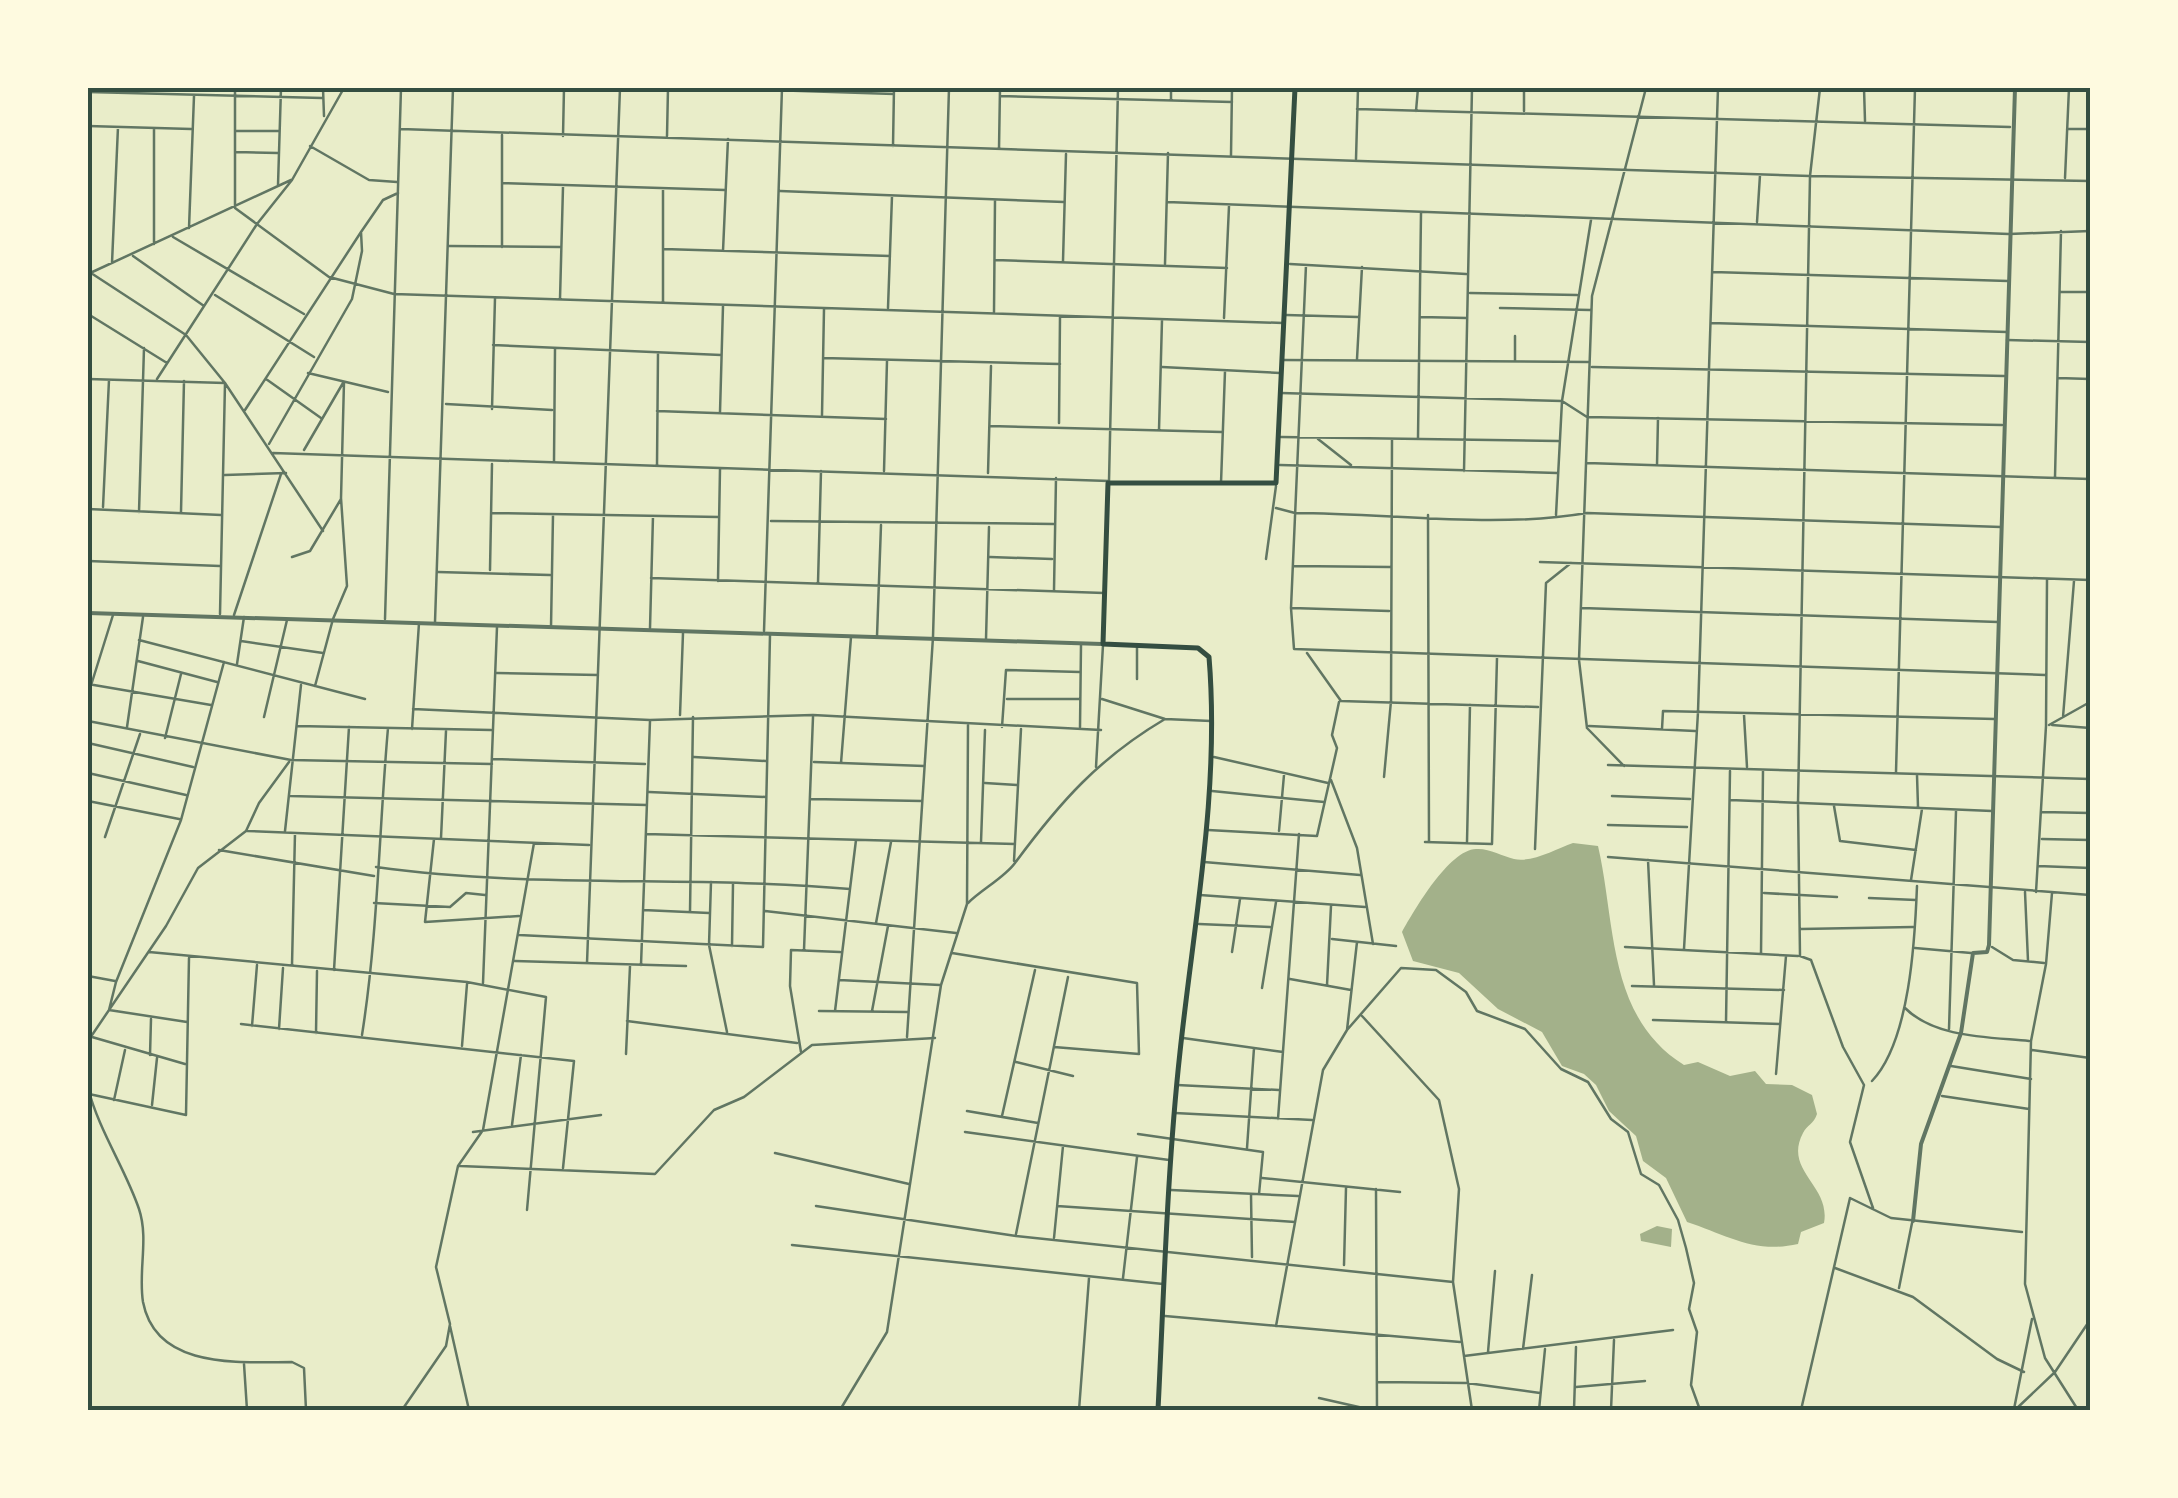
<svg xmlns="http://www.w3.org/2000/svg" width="2178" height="1498" viewBox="0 0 2178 1498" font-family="'Source Sans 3',sans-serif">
<rect width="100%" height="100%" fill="#e9edc9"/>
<path fill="#a3b18a" d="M1573 843 1598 846C1616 924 1607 1017 1684 1065L1698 1062 1730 1076 1755 1071 1766 1084 1792 1085 1812 1095 1817 1114C1814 1124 1807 1125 1803 1133 1783 1171 1831 1185 1824 1223L1801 1232 1798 1244C1754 1254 1727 1235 1687 1222L1666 1178 1643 1161 1636 1136 1609 1111 1596 1085 1584 1074 1562 1066 1542 1032 1498 1009 1459 973 1413 961 1402 932C1415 909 1449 850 1476 849 1489 848 1502 856 1514 859 1532 863 1556 849 1573 843Z
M1657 1226 1672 1229 1671 1247 1641 1241 1640 1234Z"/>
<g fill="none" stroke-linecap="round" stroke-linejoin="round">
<path stroke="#617663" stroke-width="2.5" d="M235 88V208L329 277 394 294 1283 323
M323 88 324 116
M704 88 894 94
M1820 88 1810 176 1798 803 1800 956 1811 960 1843 1047 1864 1085 1850 1142 1873 1208
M1864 88 1865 121
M88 92 322 98
M1000 96 1232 102
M1171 100V88
M1357 109 2010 127
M1416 111 1418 88
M1524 111V88
M88 126 191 129
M401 129 1810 176 2090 181
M2067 129H2090
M236 131H278
M563 136 564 88
M667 136 668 88
M310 146 369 180 397 182
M893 146 894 88
M999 149 1000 88
M236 152 278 153
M1231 155 1232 88
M1356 159 1358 88
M2065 178 2069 88
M502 183 725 190
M278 185 281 88
M663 190V302
M780 191 1064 202
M1167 202 2009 234 2090 231
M1757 222 1760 175
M189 228 194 96
M173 237 304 314
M154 244V128
M449 246 561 247
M502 247V135
M663 249 890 256
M723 251 728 139
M133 256 204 306
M995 260 1227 268
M1063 261 1066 154
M112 263 118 127
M1165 264 1168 153
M1290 264 1466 274
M1306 265 1291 608 1294 649 2045 675
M1713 272 2008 281
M91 273 186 335 225 383 323 531
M88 274 291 180
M2061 292H2090
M1470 293 1577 295
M215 295 314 357
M560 299 563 187
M888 308 892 196
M1500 308 1590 310
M994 312 995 200
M88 314 167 363
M1286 315 1358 317
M1420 317 1467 318
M1224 318 1229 206
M1711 323 2007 332
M1515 336V360
M2007 340 2090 342
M493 345 721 355
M823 358 1060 364
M1357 359 1362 267
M1283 360 1589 362
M1162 367 1280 373
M1592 367 2004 376
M308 373 388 392
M2058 378 2090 379
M88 379 225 383 220 614
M157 379 257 224 292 180 344 88
M266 379 321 418
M1281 393 1562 401 1587 417 2002 425
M446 404 552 410
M492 409 495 298
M245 410 361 232
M657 411 886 419
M720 412 723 306
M822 415 824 309
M1059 423 1060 316
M990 426 1222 432
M1159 430 1162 320
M1281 437 1558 441
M1418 438 1421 213
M1318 439 1351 465
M269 444 352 299 362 251 361 232 383 200 398 193
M304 450 343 383
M273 453 1109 481 1118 88
M554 461 555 349
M1587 463 2090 479
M657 465 658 353
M1280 465 1557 473
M1657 465 1658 418
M884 471 887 361
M1464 471 1472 88
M988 473 991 366
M225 475 286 473
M2055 477 2061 231
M1221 483 1225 371
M103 507 109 380
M1276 508 1295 513C1391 513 1492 529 1587 513L2001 527
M88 509 221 515
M139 512 144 348
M181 512 184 381
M491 513 719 517
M1428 515 1429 842
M1556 515 1562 401 1591 220
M771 521 1054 524
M292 557 310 551 341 499
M990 557 1052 559
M1266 559 1276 486
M88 561 220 566
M1540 562 2090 580
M1294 566 1390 567
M490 570 492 464
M438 572 550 575
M651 578 1104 593
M718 581 720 469
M818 583 821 471
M1054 590 1056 478
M1292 608 1389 611
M1582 608 1998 622
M234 615 281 474
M385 619 401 88
M435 622 453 88
M551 627 553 515
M650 628 653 516
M764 631 782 88
M877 636 881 525
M986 639 989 527
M139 640 365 699
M241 641 323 653
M1307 653 1341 701 1538 707
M138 661 217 682
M237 664 244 617
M497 673 598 675
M1137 679V648
M88 684 211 705
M315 686 333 619 347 586 341 498 344 382
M88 695 113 615
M1007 699H1079
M1102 699 1165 719 1211 721
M413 709 650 720 813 715 1101 730
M680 715 683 633
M1744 715 1747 767
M264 717 287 620
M2063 717 2074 581
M88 721 291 760 492 764
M2049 725 2090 702
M2052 725 2090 728
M297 726 491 730
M1589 726 1695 731
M127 727 143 617
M1002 727 1006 670 1080 672
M1080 727 1081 645
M412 729 419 623
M1662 729 1663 711 1995 719
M165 738 181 674
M88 743 193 767
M694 757 766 761
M1214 757 1328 783
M493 759 645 764
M814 762 924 766
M841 763 851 637
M1608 765 2090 779
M1624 766 1587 728 1579 660 1592 296 1646 88
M1096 767 1103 645
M1896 772 1915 88
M88 773 186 795
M1917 775 1918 807
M1384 777 1391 701 1392 439
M1331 780 1357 848 1373 944
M985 783 1017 785
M1212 791 1324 802
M649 792 766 797
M290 796 647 805
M1612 796 1690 799
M811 799 922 801
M1730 800 1992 811
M88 801 179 819
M1834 806 1840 841 1916 850
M2042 812 2090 813
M1608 825 1687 827
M1208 830 1317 836 1337 748 1332 735 1339 702
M247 831 589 845
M285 831 301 685
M1279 831 1284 775
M646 834 1015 844
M105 837 140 734
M441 838 446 731
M434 839 425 922 519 916
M2042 839 2090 840
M981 842 985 730
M1425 842 1492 844 1497 658
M1467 842 1470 705
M1535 849 1546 583 1571 563
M219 850 374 876
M1608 857 2090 895
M1648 860 1654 985
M1014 861 1021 729
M1204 862 1360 875
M2038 866 2090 868
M376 867C532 889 692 875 850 889
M1911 880 1922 809
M711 882 709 945 727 1032
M2025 892 2028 961
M2036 892 2046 726 2047 580
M1764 893 1837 897
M2052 893 2046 964 2031 1041 2025 1284 2045 1358 2078 1410
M1200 895 1365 907
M1869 898 1916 900
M374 903 450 907 466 893 485 895
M968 903C982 889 1004 878 1015 863 1060 802 1099 758 1165 719
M643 910 709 913
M765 911 956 933
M690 912 693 717
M876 923 891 842
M1199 924 1270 927
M1801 929 1913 927
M519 935 763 947 770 635
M1332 939 1396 946
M732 946 733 884
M1625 947 1798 956
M1992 947 2013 960 2044 963
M1915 948 1971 953
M1684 949 1698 712 1718 88
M804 950 813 717
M149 952 467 982 546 997 527 1210
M1232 952 1240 899
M952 953 1137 983 1139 1054 1054 1047
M1761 954 1763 770
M515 961 686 966
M587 963 620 88
M292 965 295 833
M641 965 650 721
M334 970 349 727
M88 976 115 981
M1290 979 1351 990
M839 980 940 985
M483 983 497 627
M1327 985 1331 906
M1632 986 1784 990
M1262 988 1276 902
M1905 1008C1935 1038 1989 1037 2029 1041
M819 1011 907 1012
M835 1011 856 840
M872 1011 888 926
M1362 1016 1439 1100 1459 1189 1453 1282 1472 1410
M1653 1020 1780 1024
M627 1021 797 1043
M187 1022 109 1010 116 982 181 820 224 662
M1726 1022 1730 771
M241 1024 574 1061 563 1168
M252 1026 257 965
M279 1029 283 968
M1949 1029 1956 811
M1347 1030 1401 968 1436 970 1466 992 1477 1011 1525 1029 1561 1069 1588 1082 1611 1119 1628 1132 1641 1174 1659 1185 1678 1220 1686 1248 1694 1283 1689 1309 1697 1332 1691 1385 1700 1410
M316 1033 317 971
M362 1035C378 934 379 830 388 728
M92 1037 185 1064
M907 1037 933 637 949 88
M1183 1038 1283 1052
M88 1041 166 926 198 868 246 831 259 803 289 762
M462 1046 467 984
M2032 1050 2090 1058
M801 1052 790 986 791 950 840 952
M626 1054 630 966
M150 1055 151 1019
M1016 1062 1073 1076
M1951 1066 2031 1079
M1776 1074 1786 956
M1872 1081C1910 1041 1915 939 1917 886
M1177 1085 1279 1090
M88 1088C99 1131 125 1168 139 1209 149 1239 138 1271 143 1302 156 1370 240 1362 292 1362L304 1368 306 1410
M89 1094 186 1115 189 958
M1942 1096 2029 1109
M114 1100 125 1050
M152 1105 157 1058
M967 1111 1038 1123
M1175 1113 1312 1120
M1002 1116 1035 970
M1278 1119 1299 834
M512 1125 521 1055
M473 1132 601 1115
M965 1132 1169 1160
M1138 1134 1263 1152 1259 1194
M1247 1148 1254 1048
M775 1153 909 1184
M460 1166 655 1174 714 1110 744 1097 812 1045 935 1038
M1262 1178 1400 1192
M1376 1189 1377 1410
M1171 1190 1298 1196
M1251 1195 1252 1257
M816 1206 1016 1236 1453 1282
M1057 1206 1295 1222
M1016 1234 1068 977
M1054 1238 1063 1146
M792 1245 1163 1284
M1344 1265 1346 1188
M1835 1268 1913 1297 1997 1359 2024 1372
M1123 1278 1137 1157
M1899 1288 1912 1223
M1165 1316 1460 1342
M450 1326 469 1410
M1276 1326 1323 1070 1347 1030 1357 942
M1523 1349 1532 1275
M1488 1352 1495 1271
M1464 1356 1673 1330
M244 1364 247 1410
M1378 1382 1467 1383 1540 1393
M1576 1387 1645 1381
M1319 1398 1372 1410
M2014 1409 2032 1319
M402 1410 446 1346 450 1324 436 1267 458 1166 483 1130 534 843
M840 1410 887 1332 941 985 967 904 968 725
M1079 1410 1089 1278
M1539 1410 1545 1349
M1574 1410 1576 1347
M1611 1410 1614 1340
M1801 1410 1850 1198 1891 1218 2022 1232
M2015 1410 2055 1372 2090 1320"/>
<path stroke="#617663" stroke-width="4" d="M88 613 1102 644
M1913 1221 1921 1144 1961 1033 1973 953 1987 952 1989 945 2015 88"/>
<path stroke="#344e41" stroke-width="5" d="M1158 1410C1164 1291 1167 1171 1180 1052 1194 921 1220 790 1209 657L1198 648 1103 644 1108 483H1276L1295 88"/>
</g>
<rect width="2178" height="1498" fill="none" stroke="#fefae0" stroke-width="180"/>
<rect x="90" y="90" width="1998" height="1318" fill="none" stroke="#344e41" stroke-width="4"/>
</svg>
